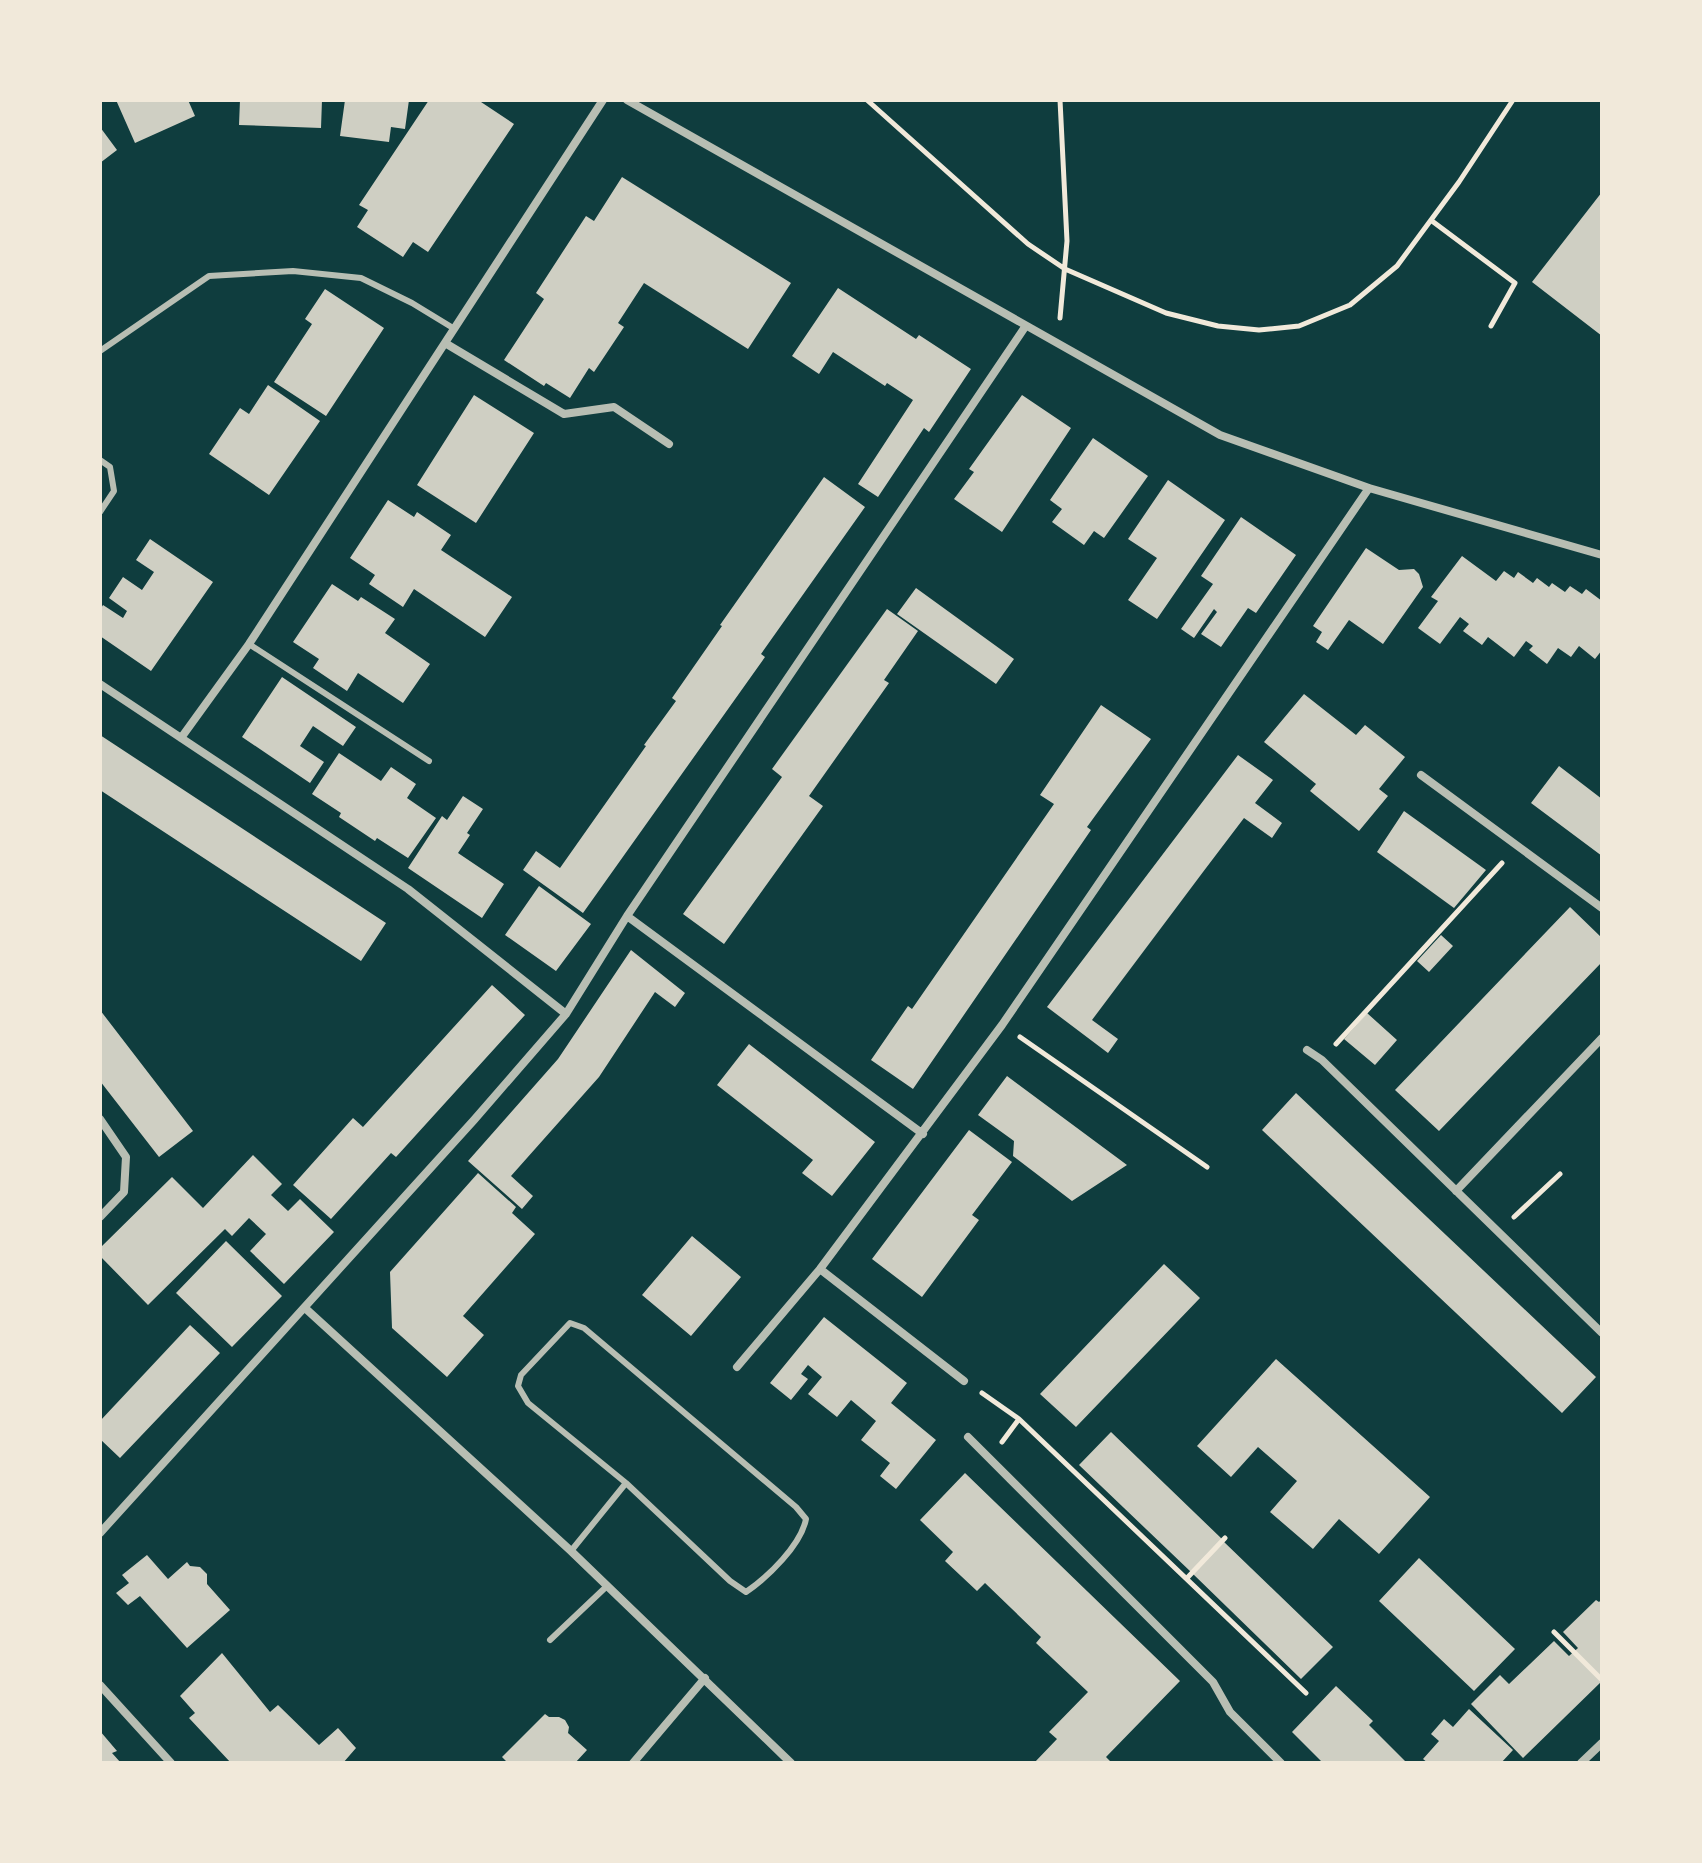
<svg xmlns="http://www.w3.org/2000/svg" width="1702" height="1863" viewBox="0 0 1702 1863" font-family="Cabin,sans-serif">
<rect width="100%" height="100%" fill="#0f3d3e"/>
<path fill="#cfcfc3" d="M116 100H188L195 116 135 143Z
M240 100H322L321 128 239 125Z
M345 100H409L405 129 391 127 389 142 340 136Z
M429 100H478L514 124 428 252 413 242 403 257 357 227 368 210 359 205Z
M100 127 117 150 100 163Z
M622 177 791 283 748 349 644 283 618 323 624 327 594 372 589 368 570 398 546 383 544 386 504 360 544 299 536 293 586 216 594 221Z
M1602 192V336L1532 282Z
M838 288 916 339 919 335 971 369 929 432 924 428 878 497 858 484 913 400 887 383 885 386 833 352 819 374 792 356Z
M325 289 384 328 326 416 274 382 312 324 305 319Z
M268 385 320 421 269 495 209 454 240 408 249 414Z
M474 395 534 433 476 523 417 485Z
M1022 395 1071 428 1002 532 954 499 974 472 969 469Z
M1093 438 1148 476 1104 538 1094 531 1084 545 1052 522 1062 509 1050 500Z
M824 477 865 507 761 654 765 657 583 913 523 870 536 851 560 868 646 746 644 745 676 701 672 698 722 626 720 625Z
M1168 480 1225 520 1157 619 1128 600 1157 558 1128 539Z
M388 500 414 517 417 512 451 535 441 550 512 597 485 637 414 589 403 607 369 584 375 575 350 558Z
M1241 517 1296 555 1256 613 1248 608 1221 647 1201 634 1217 612 1214 609 1194 638 1181 629 1213 584 1201 576Z
M150 539 213 582 151 671 100 636V610L103 605 123 618 127 611 109 598 123 577 142 590 154 572 136 560Z
M1366 548 1399 570 1414 569 1419 574 1423 587 1383 644 1349 620 1328 650 1316 642 1322 632 1313 626Z
M1462 556 1496 581 1504 571 1514 578 1518 572 1533 583 1537 578 1549 587 1552 583 1565 592 1570 586 1582 594 1586 589 1602 601V650L1595 659 1579 646 1571 657 1558 648 1547 664 1529 650 1533 646 1526 641 1514 657 1488 637 1482 645 1463 631 1469 624 1460 617 1440 644 1418 628 1438 601 1431 597Z
M332 584 358 601 361 597 395 619 385 633 430 664 403 703 358 673 347 691 313 668 319 659 293 642Z
M916 588 1014 659 996 684 897 614Z
M887 609 918 631 884 680 889 683 809 796 823 806 724 944 683 914 782 777 772 769Z
M282 677 356 727 343 746 313 726 300 746 324 762 310 783 242 737Z
M1304 694 1356 735 1365 725 1405 757 1379 789 1388 796 1359 831 1310 791 1316 784 1264 742Z
M1101 705 1151 739 1087 827 1091 830 913 1089 871 1060 908 1006 912 1009 1054 804 1040 795Z
M100 735 386 923 361 961 100 790Z
M339 753 381 781 391 767 416 784 407 798 436 818 408 858 377 838 375 841 339 817 341 813 312 794Z
M1238 755 1273 780 1255 803 1282 823 1272 838 1244 818 1203 872 1092 1020 1118 1039 1108 1053 1047 1007Z
M1559 766 1602 799V856L1531 803Z
M463 796 483 809 467 833 470 835 458 853 504 884 482 918 408 868 442 816 447 820Z
M1404 811 1486 870 1454 908 1377 852Z
M539 886 591 924 556 971 505 935Z
M1570 907 1602 938V962L1439 1131 1395 1090Z
M1441 935 1453 946 1429 972 1417 961Z
M631 950 685 993 675 1007 655 992 599 1077 511 1176 533 1196 522 1209 468 1161 558 1059Z
M492 985 525 1015 396 1157 391 1153 331 1219 293 1185 353 1118 363 1127Z
M100 1010 193 1131 159 1157 100 1081Z
M1367 1013 1397 1040 1375 1065 1344 1039Z
M749 1044 875 1142 832 1196 802 1173 813 1160 717 1085Z
M1007 1076 1127 1165 1072 1201 1013 1156 1014 1141 978 1115Z
M1296 1093 1596 1377 1562 1413 1262 1130Z
M969 1130 1012 1162 972 1215 979 1220 922 1297 872 1259Z
M253 1155 282 1184 271 1195 288 1211 300 1199 334 1232 284 1284 250 1251 266 1234 249 1218 232 1236 225 1229 148 1305 100 1256V1248L172 1177 203 1208Z
M478 1173 516 1207 512 1213 535 1234 463 1316 484 1335 447 1377 392 1328 390 1272Z
M692 1236 741 1277 691 1336 642 1295Z
M226 1241 282 1296 232 1347 176 1293Z
M1164 1264 1200 1298 1076 1427 1040 1394Z
M824 1317 907 1383 891 1403 936 1440 896 1489 880 1476 890 1463 861 1440 876 1421 851 1400 837 1417 808 1394 822 1377 808 1365 801 1374 808 1379 791 1400 770 1383Z
M190 1325 220 1353 120 1458 100 1439V1421Z
M1276 1359 1430 1497 1379 1554 1339 1519 1313 1549 1270 1512 1297 1481 1258 1447 1231 1477 1197 1446Z
M1111 1432 1222 1539 1191 1572 1079 1465Z
M965 1473 1180 1681 1106 1757 1112 1763H1034L1057 1739 1049 1732 1088 1692 1036 1643 1041 1637 985 1583 977 1591 945 1561 953 1552 920 1520Z
M1223 1541 1333 1647 1301 1679 1192 1573Z
M147 1555 168 1579 187 1562 190 1566 200 1567 207 1574V1584L230 1610 187 1648 140 1596 128 1605 116 1593 129 1583 122 1575Z
M1419 1558 1515 1649 1474 1691 1379 1601Z
M1602 1599V1681L1523 1758 1471 1704 1500 1675 1509 1684 1554 1641 1569 1656 1578 1648 1563 1632 1596 1600 1599 1602Z
M222 1653 270 1712 278 1705 319 1745 338 1728 356 1748 343 1763H231L189 1718 195 1713 180 1696Z
M1336 1686 1373 1721 1369 1725 1407 1763H1323L1292 1732Z
M1469 1709 1513 1750 1501 1763H1428L1423 1759 1439 1741 1431 1734 1444 1719 1453 1727Z
M545 1714 549 1717H559L565 1720 569 1727 568 1733 587 1750 575 1763H508L502 1757Z
M100 1731 117 1751 112 1753 121 1763H100Z"/>
<g fill="none" stroke-linecap="round" stroke-linejoin="round">
<path stroke="#f1e9da" stroke-width="5" d="M867 100 1028 244 1065 269 1166 313 1218 326 1259 330 1299 326 1350 305 1397 266 1459 182 1513 100
M1432 221 1515 283 1491 326
M1060 318 1067 241 1060 100
M1020 1037 1207 1167
M1336 1044 1502 863
M1514 1217 1560 1174
M982 1393 1019 1419 1002 1442
M1019 1419 1306 1693
M1188 1577 1225 1538
M1554 1632 1602 1680"/>
<path stroke="#b8beb3" stroke-width="6" d="M100 351 209 276 293 271 361 278 412 303 453 328
M100 460 110 467 114 491 100 512
M249 644 429 761
M570 1323 584 1328 796 1507 806 1519C801 1545 768 1577 746 1592L730 1581 626 1483 528 1403 518 1386 521 1375Z
M571 1551 626 1483
M550 1640 607 1586"/>
<path stroke="#b8beb3" stroke-width="8" d="M627 100 1220 435 1369 488 1602 555
M445 343 564 414 614 407 669 444
M100 684 408 889 566 1014
M181 738 249 644 603 100
M1421 775 1602 908
M627 916 923 1134
M1307 1050 1322 1060 1602 1333
M100 1119 126 1157 124 1192 100 1217
M1456 1191 1602 1038
M820 1269 964 1381
M305 1308 571 1551 791 1763
M737 1367 820 1269 1002 1025 1369 488
M968 1437 1213 1682 1230 1712 1281 1763
M100 1533 474 1120 566 1014 627 916 1025 327
M100 1685 171 1763
M633 1763 705 1678
M1581 1763 1602 1743"/>
</g>
<rect width="1702" height="1863" fill="none" stroke="#f1e9da" stroke-width="204"/>
</svg>
